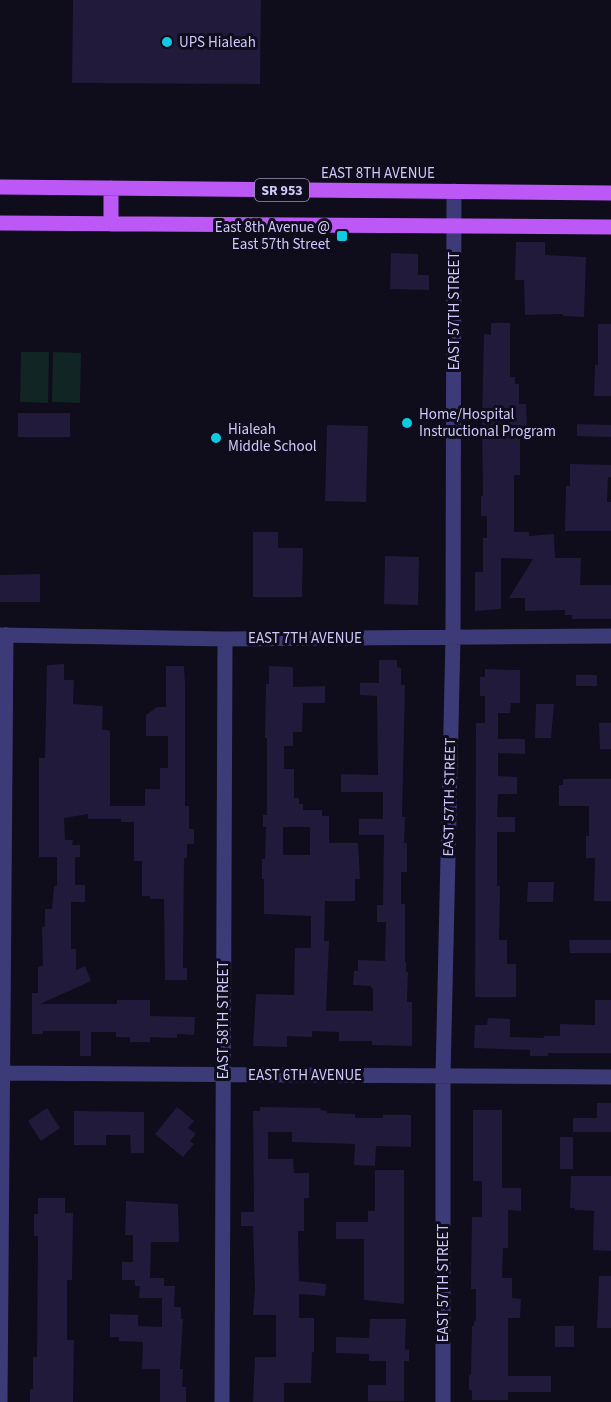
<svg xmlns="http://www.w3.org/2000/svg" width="611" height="1402" viewBox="0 0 611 1402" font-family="'Source Sans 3',sans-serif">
<rect width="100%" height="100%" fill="#0f0c1b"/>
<path fill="#102524" d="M21 352H49L48 403 20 402Z
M53 352 81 353 80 403 52 402Z"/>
<path fill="#211a3b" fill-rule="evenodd" d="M73 0H261L260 84 72 83Z
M516 242H545V255L586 257 584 317 563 316V314L525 315 524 280H515Z
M391 253 418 254V275H429V290L390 289Z
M491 323H510V377H515V384H519V404H526L527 426H520V475H514V532H529V536L554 534 555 558H581L580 585H611V619H572V615H565V610L525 611V598H509L533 559 501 558V609L475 611V572H483V538H487V516H481V496H483L482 421 484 334 491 335Z
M598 324H611V396H594L595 365H598Z
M18 413H70V437H18Z
M577 424 611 425V437L577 436Z
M327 425 368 426 366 502 325 501Z
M570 464 611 465V477H608L607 502H611V531H565L566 486H570Z
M253 532H278V548H303L302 597H253Z
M385 556 419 557 418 605 384 604Z
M40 574V602H0V575Z
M379 660H397V667L401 668V685H405L402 817H405L404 843H407V872H401V904H405V962H406V972H408L407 1002H412V1046L372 1045V1041H339V1032L312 1031V1037L287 1036V1047L253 1046 256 994 294 995 295 948H311V916L264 914V879H262V859H265L266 827H263V815H267V738H265L266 684H269V666L293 667V687L325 686V703H303L302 732H293V746H284V769H294V798H299V804H303V810H322V816H329V843H358L360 879H355V901H325L324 941H329L326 1011H373V988H371V986L353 985 354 971H358V960L385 961 386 922H377V905H383L384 835H359V819H383V792H341V774L378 775 377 696 360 695V683H379ZM283 827H310V855H283Z
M64 664V680H74L73 704 103 706 102 729 110 731V806H145V789H160V768H168V736H146V715L157 707H166V666H184L185 683V806H189V829H194V844H187V858H184L183 968H187V980H165L164 899H150V896H142V861H134V822H121V819H88V814L64 818 65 840H73L72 845H80V857H75V885H85V902H71V949H76V970L85 966 91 981 40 1004H117V1000H150V1016L195 1017 194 1035 177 1034V1038L150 1037V1042H130V1037H116V1032H91V1056H80V1031H43V1034H32V993H38V967L43 966 42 927H45V909H52L54 886H57V857H39V758H45L47 665Z
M485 669 520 670V703H511L510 713H498V739H525V754L498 753V776L517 777V794H498L497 817H515V832H497V886H500L499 940H507V964H516V997H475L476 723H485V696H480V677H485Z
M576 675H597V686H576Z
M536 704H554L551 738H535Z
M599 723H611V749H600Z
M563 779H611V901H594L595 858H586V836H589V806H559V785H563Z
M528 882H554L553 902H527Z
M569 940H611V953H570Z
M595 1000H611V1053H548V1056H530V1050L474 1048 475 1025H487L488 1018 510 1019V1037L544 1038V1036H560V1024L595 1025Z
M597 1103H611V1132H573V1118H597Z
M177 1107 194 1121 188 1128 196 1134 190 1141 194 1144 183 1157 155 1134Z
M260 1107 321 1108 320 1110 327 1111V1113L355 1114V1118H383V1115H411V1147L376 1146 375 1166 354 1165 355 1144 292 1142V1132H268V1159H293L294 1173H309V1198H304V1231H298L299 1281 326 1284 325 1296 299 1294V1318H314V1352H312L311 1383H284V1402H253L255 1357H276V1315H253L255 1289 253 1226H241V1212H254L253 1111H260Z
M47 1108 60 1128 41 1141 28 1121Z
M473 1110H502V1188H521V1211L508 1210V1248H503L502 1278H512V1298L521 1299 520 1318H508V1376H551V1392H508V1400H472V1391L469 1390V1375H471L472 1326H474V1321H476V1289H471L472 1217H482V1181H473Z
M74 1111 144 1112V1153H131L130 1135H106V1145H74Z
M560 1137H573V1169H560Z
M375 1170H404V1304L364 1300V1239H336V1222H368V1211H375Z
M571 1176H611V1251L593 1250 594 1211 575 1210V1208H570Z
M38 1198H65V1213H73L72 1280H67V1340H74L73 1402H30V1389H33V1357H37L38 1236H34V1214H38Z
M126 1201 178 1204 179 1242H151L150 1278H164V1286H175L174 1307H181V1319H183L180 1369H183L182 1387H186V1402H160V1369H142L143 1342 119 1341V1337H110V1314L138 1315V1326L162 1327V1298H139L140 1286H135V1280H122V1262H133V1235H125Z
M599 1276H611V1328H597Z
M370 1319H406L405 1349 409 1350V1361H404V1401H368V1385H386V1361H369V1354L336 1353V1337L369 1338Z
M555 1326H574V1347H555Z"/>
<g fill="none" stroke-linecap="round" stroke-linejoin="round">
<path stroke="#3d3a78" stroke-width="15" d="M0 635 225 639 611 636
M0 1073 611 1077
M0 1402 6 635
M222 1402 225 639
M443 1402V1076L453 638 454 191"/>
<path stroke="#bc58f5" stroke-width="15" d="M0 187 611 193
M0 223 611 227
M111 224V188"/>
</g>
<g fill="#0ecbe3" stroke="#0f0c1b" stroke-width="2">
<circle cx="167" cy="42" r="6"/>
<rect x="336" y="230" width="12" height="12" rx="3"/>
<circle cx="407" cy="423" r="6"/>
<circle cx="216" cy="438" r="6"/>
</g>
<g text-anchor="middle" stroke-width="6" stroke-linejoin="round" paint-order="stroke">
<rect fill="#0f0c1b" stroke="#9691b8" stroke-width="1.5" x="255" y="179" width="54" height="22" rx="4.5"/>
<g font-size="14" font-weight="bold" fill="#d0cafc">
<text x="282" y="195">SR 953</text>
</g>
<g font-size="15" fill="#d0cafc" stroke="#0f0c1b" text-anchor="start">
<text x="179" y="47">UPS Hialeah</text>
<text x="330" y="232" text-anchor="end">East 8th Avenue @<tspan x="330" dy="17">East 57th Street</tspan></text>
<text x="419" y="419">Home/Hospital<tspan x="419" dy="17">Instructional Program</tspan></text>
<text x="228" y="434">Hialeah<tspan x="228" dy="17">Middle School</tspan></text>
</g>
<g font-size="15" fill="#d0cafc" stroke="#0f0c1b">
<text x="378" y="178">EAST 8TH AVENUE</text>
<text transform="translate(454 311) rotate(-90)" y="5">EAST 57TH STREET</text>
<text x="305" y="643">EAST 7TH AVENUE</text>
<text transform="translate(449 797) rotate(-89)" y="5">EAST 57TH STREET</text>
<text transform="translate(223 1020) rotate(-90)" y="5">EAST 58TH STREET</text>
<text x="305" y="1080">EAST 6TH AVENUE</text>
<text transform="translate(443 1283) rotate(-90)" y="5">EAST 57TH STREET</text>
</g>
</g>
</svg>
